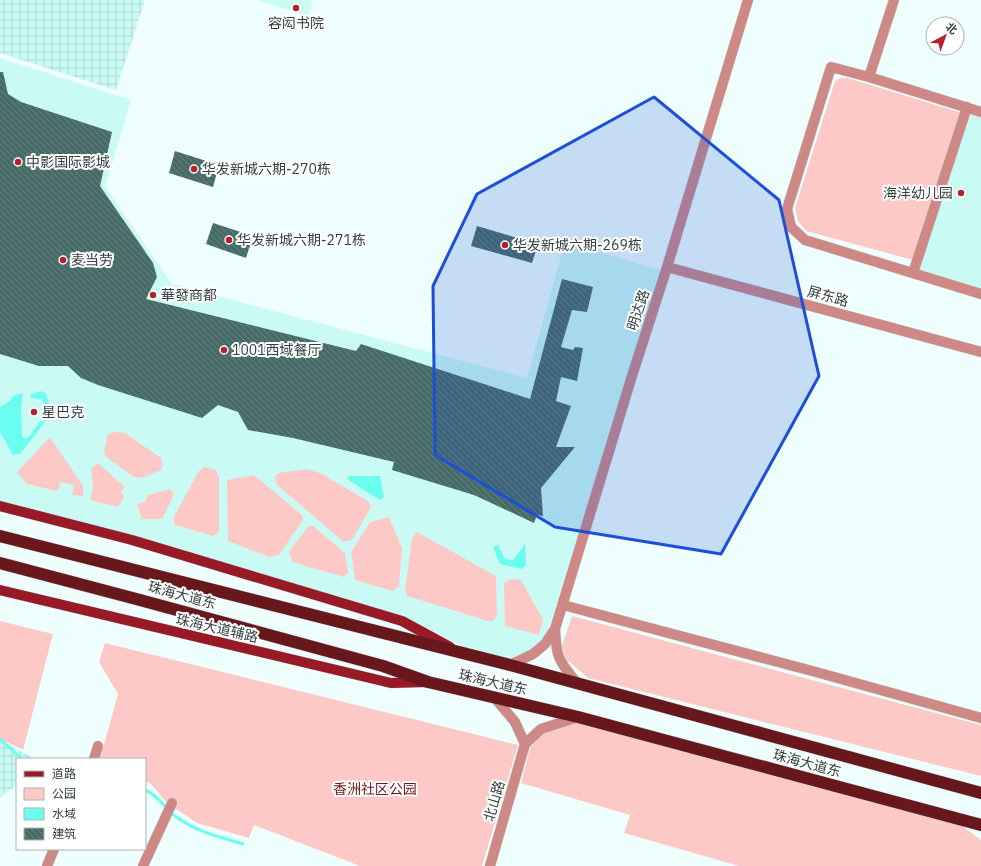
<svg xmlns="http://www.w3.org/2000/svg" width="981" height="866" viewBox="0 0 981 866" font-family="'IBM Plex Sans','Noto Sans SC',sans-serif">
<defs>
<pattern id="industrial-grid" width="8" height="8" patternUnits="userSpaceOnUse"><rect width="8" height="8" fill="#c9fbf4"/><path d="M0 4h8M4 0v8" fill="none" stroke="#add8d2"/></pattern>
<pattern id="building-back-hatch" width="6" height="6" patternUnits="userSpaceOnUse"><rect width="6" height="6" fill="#476b66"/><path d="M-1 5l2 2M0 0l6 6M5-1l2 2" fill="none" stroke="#66827e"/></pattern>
</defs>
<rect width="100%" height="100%" fill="#effffd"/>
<path fill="#c9fbf4" d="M257 0H313L308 16Z
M0 58 131 100 105 187 172 284 527 378 565 242 660 270 549 629 542 640 529 650 509 660 462 646 403 616 0 501Z
M969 111 981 114V291L916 271Z"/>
<path fill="url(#industrial-grid)" d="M0 0H145L116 90 0 53Z
M0 740 35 759H17V785L0 797Z"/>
<path fill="#fdc9c6" d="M841 78H848L962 113 913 260 806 231 798 221 795 208 835 81Z
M113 432 125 433 161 458 163 464 161 470 142 478 134 477 106 457 104 452 107 436Z
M50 437 83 486V496L72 495 74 485 60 482 58 491 27 484 17 472Z
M98 463 125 487 121 491 124 497 118 507 90 500 93 487 91 468Z
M205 467 216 470 219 477V532L213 536 175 525 173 518 199 471Z
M307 469 320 473 368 501 371 507 352 540 344 542 277 485 275 477 278 473Z
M254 475 302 515 303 520 279 555 269 557 228 541 227 480Z
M170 489 174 495 162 519H142L137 504 145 502 148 495Z
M389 517 402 548 399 586 393 591 355 580 351 552 370 522Z
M312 525 345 553 348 573 344 577 292 562 289 551 308 527Z
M417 532 496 576 497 616 493 621H488L407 596 405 591 412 538Z
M510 579 521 580 543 619 539 635 505 626 504 583Z
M572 616 981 725V776L588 678 566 659 562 646Z
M0 621 53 634 23 750 0 739Z
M105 643 518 745 482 866H360L254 825 249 838 197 823 167 803 150 783 145 781V759H100L118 694 99 662Z
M579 720 954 820 981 840V866H739L624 833 630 815 521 783 530 748 542 733Z"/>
<path fill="#6afef0" d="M41 391 46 394 52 413 20 454 13 455 0 432V407L10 401 13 396 23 393 21 407 22 437 26 438 29 437 40 421 43 422 49 413 42 399 31 398V394Z
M349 476H380L384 497 380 500 347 479Z
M525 544 526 565 522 569 500 564 493 547 498 545 505 559 513 560Z"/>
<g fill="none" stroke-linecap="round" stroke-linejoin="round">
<path stroke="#6afef0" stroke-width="3" d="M0 739 22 759
M145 790C158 795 164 807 175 816 194 831 220 837 243 844"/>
</g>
<path fill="url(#building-back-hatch)" d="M0 72H3L8 94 21 102 112 132 100 186 153 263 157 277 146 299 356 351 361 344 530 399 562 279 593 287 587 312 572 310 561 347 573 350 575 347 583 348 577 381 561 377 556 401 571 406 556 447H575L541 488 543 516 537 515 534 523 474 495 392 470 394 462 293 438 248 430 238 412 218 405 202 418 98 385 81 378 68 366H39L0 354Z
M175 151 219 165 213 187 169 173Z
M213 223 253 236 246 258 206 244Z
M477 226 538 244 532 263 471 246Z"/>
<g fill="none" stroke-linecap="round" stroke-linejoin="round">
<defs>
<path id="minor" d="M869 77 894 0
M981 112 869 77 831 67 787 209 791 227 805 240 981 294
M667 267 981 352
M913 273 967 107
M563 605 816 672 981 718
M555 629C556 657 559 661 576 682
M510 665 533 654 545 644 555 629 631 379 667 267 748 0
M494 697 515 722 525 744
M94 759 98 746
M47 866 54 849
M143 866 172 803
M490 866 525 744 541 729 578 717"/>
<path id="major" d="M0 506 132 540 402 621 450 647
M0 590 391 683 425 682"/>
<path id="highway" d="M0 536 510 665 981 793
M0 563 140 600 383 666 428 682 578 717 981 825"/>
</defs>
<use href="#minor" stroke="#c9d9d7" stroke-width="11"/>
<use href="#major" stroke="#c9d9d7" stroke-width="11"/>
<use href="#highway" stroke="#c9d9d7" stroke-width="13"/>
<use href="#minor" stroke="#ce8986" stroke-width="10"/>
<use href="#major" stroke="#981a27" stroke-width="10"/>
<use href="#highway" stroke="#68171d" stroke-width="12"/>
</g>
<path fill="#1d4ed8" fill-opacity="0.2" stroke="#1d4ed8" stroke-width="3" stroke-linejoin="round" d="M654 97 779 200 819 376 721 554 555 527 435 455 433 286 477 194Z"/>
<g fill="#b32130" stroke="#fff" stroke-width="1.5">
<circle cx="296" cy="8" r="4"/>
<circle cx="18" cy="162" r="4"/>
<circle cx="194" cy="169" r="4"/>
<circle cx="961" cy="193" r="4"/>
<circle cx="229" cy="240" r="4"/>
<circle cx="505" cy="245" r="4"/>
<circle cx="63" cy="260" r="4"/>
<circle cx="153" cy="295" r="4"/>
<circle cx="224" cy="350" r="4"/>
<circle cx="34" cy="412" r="4"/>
</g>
<g text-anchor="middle" stroke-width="4" stroke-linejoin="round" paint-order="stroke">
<g font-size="14" fill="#30403e" stroke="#fff" text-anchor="start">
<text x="296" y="28" text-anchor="middle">容闳书院</text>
<text x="26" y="167">中影国际影城</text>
<text x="202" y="174">华发新城六期-270栋</text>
<text x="953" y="198" text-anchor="end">海洋幼儿园</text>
<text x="237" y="245">华发新城六期-271栋</text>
<text x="513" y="250">华发新城六期-269栋</text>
<text x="71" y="265">麦当劳</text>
<text x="161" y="300">華發商都</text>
<text x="232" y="355">1001西域餐厅</text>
<text x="42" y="417">星巴克</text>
</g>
<g font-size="14" fill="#30403e" stroke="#fff">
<text transform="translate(828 296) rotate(15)" y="5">屏东路</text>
<text transform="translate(638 310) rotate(-72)" y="5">明达路</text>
<text transform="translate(182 595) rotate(15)" y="5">珠海大道东</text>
<text transform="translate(217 628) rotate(13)" y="5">珠海大道辅路</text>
<text transform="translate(493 682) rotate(13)" y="5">珠海大道东</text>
<text transform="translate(807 763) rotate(15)" y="5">珠海大道东</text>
<text transform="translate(494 801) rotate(-74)" y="5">北山路</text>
</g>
<g font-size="14" fill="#72141d" stroke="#fff">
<text x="375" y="794">香洲社区公园</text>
</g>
</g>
<rect x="16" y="758" width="130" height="92" fill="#ffffff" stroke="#acb3b2"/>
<rect x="24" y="771" width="20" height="6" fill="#981a27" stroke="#acb3b2"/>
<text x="52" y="778" font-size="12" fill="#30403e">道路</text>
<rect x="24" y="788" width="20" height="12" fill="#fdc9c6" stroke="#acb3b2"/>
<text x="52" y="798" font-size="12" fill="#30403e">公园</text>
<rect x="24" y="808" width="20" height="12" fill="#6afef0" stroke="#acb3b2"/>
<text x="52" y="818" font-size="12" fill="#30403e">水域</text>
<rect x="24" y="828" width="20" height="12" fill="url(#building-back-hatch)" stroke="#acb3b2"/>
<text x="52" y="838" font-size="12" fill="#30403e">建筑</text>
<g transform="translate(945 36) rotate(41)"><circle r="19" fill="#ffffff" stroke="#acb3b2"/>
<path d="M0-3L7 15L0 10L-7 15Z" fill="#b32130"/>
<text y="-6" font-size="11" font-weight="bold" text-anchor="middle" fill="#30403e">北</text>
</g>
</svg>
